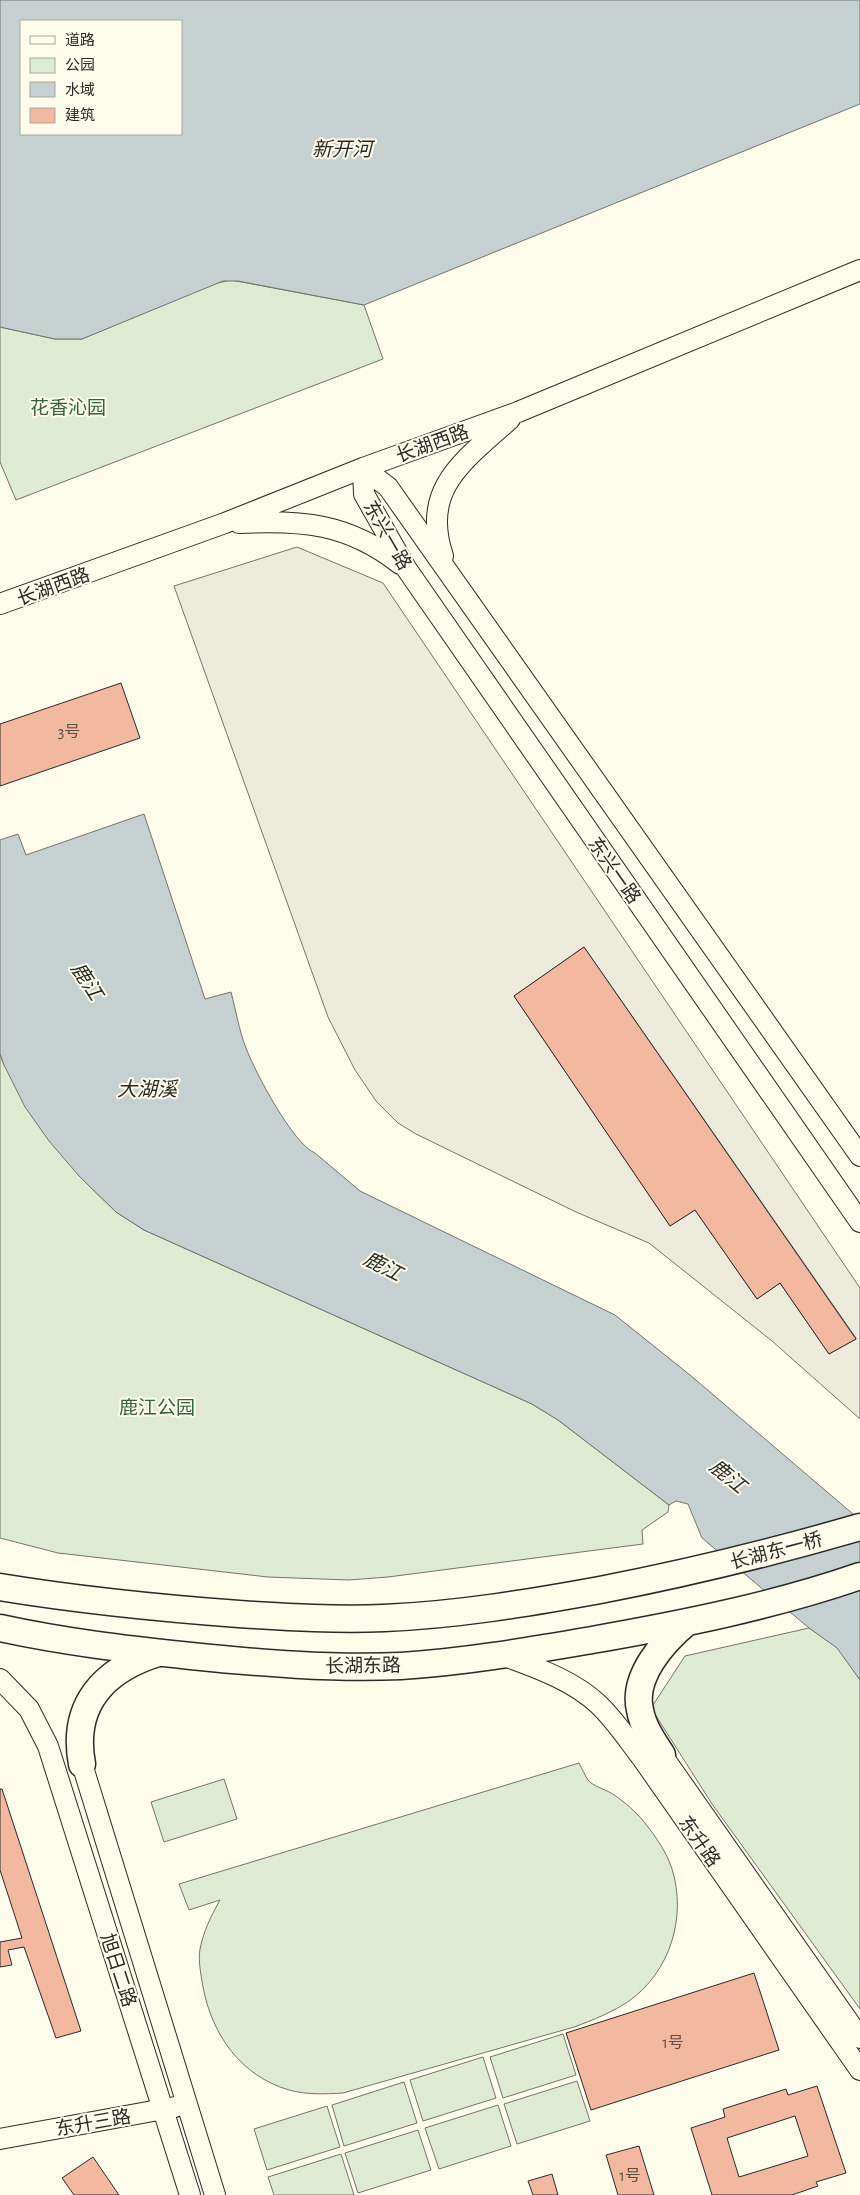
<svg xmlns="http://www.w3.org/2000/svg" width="860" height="2195" viewBox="0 0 860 2195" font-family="'Alegreya Sans','Noto Sans SC',sans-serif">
<rect width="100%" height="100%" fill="#fdfbea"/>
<path fill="#deebd1" stroke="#74746e" d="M231 280 364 305 383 359 16 500 0 462V327L55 339H82L213 284Z
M0 1054 4 1065 80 1177 116 1212 144 1230 532 1404 558 1420 669 1505 668 1512 642 1530 643 1544 388 1577 349 1580 268 1577 58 1553 0 1538Z
M809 1628 838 1648 860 1680V2009L712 1804 651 1708 685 1656Z
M579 1763C582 1769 585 1775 588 1780 593 1786 604 1789 611 1793 624 1801 636 1812 645 1823 656 1837 667 1853 672 1869 687 1917 670 1972 629 2001 613 2012 593 2020 574 2027L343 2093C325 2094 307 2095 289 2090 241 2076 212 2035 203 1987 201 1975 198 1961 200 1949 204 1930 211 1916 220 1900L189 1910 179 1884Z
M224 1779 237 1819 164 1842 151 1802Z
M563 2034 576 2075 503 2098 490 2057Z
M483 2057 496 2098 423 2121 410 2080Z
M577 2081 590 2121 517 2144 504 2104Z
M404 2082 417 2123 344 2146 332 2105Z
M498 2105 511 2146 439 2169 425 2128Z
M327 2106 340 2147 267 2170 254 2129Z
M418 2130 431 2170 358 2193 345 2153Z
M341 2154 354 2195H274L268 2177Z"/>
<path fill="#eceadb" stroke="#74746e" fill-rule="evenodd" d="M297 547 383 583 860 1288V1419L772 1341 649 1243 576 1212 416 1134 398 1123 376 1101 355 1070 328 1017 174 586ZM584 947 856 1338V1339L829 1354 780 1283 757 1299 695 1210 670 1226 514 996Z"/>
<path fill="#c7d0d0" stroke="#74746e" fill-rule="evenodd" d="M0 0H860V104L364 305 238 281H223L82 339H55L0 327ZM181 21V134H21V21Z
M144 814 205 999 231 992C236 1011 239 1030 246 1048 255 1072 293 1144 315 1153L360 1191 615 1315 690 1375 860 1520V1680L837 1648 809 1628 702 1538 688 1504 676 1501 669 1505 558 1420 532 1404 144 1230 116 1212 80 1177 49 1141 25 1107 4 1065 0 1054V840L18 834 26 855Z"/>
<path fill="#f2b8a0" stroke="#2b2b2b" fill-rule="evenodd" d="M121 683 140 738 0 786V724Z
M584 947 856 1339 829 1354 780 1283 757 1299 695 1210 670 1226 514 996Z
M0 1789H2L81 2031 56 2038 24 1947 8 1950 12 1965 0 1967V1942L22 1938 0 1870Z
M754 1973 779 2050 591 2110 566 2033Z
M817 2086 846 2173 816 2182 818 2186 792 2195H712L691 2128 725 2117 723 2109 786 2089 788 2095ZM795 2116 808 2156 739 2177 727 2138Z
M639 2146 654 2195H618L606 2155Z
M93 2157 119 2195H74L62 2178Z
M552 2174 558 2195H533L528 2181Z"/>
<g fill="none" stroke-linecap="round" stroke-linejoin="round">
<defs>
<path id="minor" d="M363 468 364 494 406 568 860 1222
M363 468 388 487 860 1156
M239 523C302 520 348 523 400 564
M443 556C420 488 465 460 510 419
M0 604 225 523 363 468 518 412 860 270
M502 1655C536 1668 571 1679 598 1704 615 1720 628 1740 642 1758L860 2070
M0 1679 29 1709 48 1746 190 2195
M662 1755 860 2038
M82 1764 215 2195
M0 2139 175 2107"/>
<path id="major" d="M0 1587C79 1600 159 1608 239 1614 288 1617 335 1620 384 1618 456 1615 529 1603 600 1590 688 1573 774 1552 860 1527
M0 1628C64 1642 125 1649 191 1656 260 1663 331 1669 401 1666 465 1662 528 1651 592 1640 683 1624 773 1606 860 1576
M662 1755C653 1741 643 1727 640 1710 632 1677 663 1642 687 1622
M82 1764C71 1705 103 1670 158 1653"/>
</defs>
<use href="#minor" stroke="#2b2b2b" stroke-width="22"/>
<use href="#major" stroke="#2b2b2b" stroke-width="29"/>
<use href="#minor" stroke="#fdfbea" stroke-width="20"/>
<use href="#major" stroke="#fdfbea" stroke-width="26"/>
</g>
<g text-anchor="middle" stroke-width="4" stroke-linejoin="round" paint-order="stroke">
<g font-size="16" fill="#5d4e48">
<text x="69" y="737">3号</text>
<text x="673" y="2048">1号</text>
<text x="630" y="2181">1号</text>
</g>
<g font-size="19" fill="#34623c" stroke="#fdfbea">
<text x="68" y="414">花香沁园</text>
<text x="157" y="1414">鹿江公园</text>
</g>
<g font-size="19" fill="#2b2b2b" stroke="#fdfbea">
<text transform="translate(432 443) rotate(-20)" y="7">长湖西路</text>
<text transform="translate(388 535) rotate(60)" y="7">东兴一路</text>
<text transform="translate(53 586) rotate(-20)" y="7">长湖西路</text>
<text transform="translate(615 870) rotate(55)" y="7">东兴一路</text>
<text transform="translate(776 1550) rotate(-15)" y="7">长湖东一桥</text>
<text transform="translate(363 1665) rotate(-1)" y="7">长湖东路</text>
<text transform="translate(700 1841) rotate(55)" y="7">东升路</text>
<text transform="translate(119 1970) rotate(72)" y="7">旭日二路</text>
<text transform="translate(93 2122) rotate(-10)" y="7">东升三路</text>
</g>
<g font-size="20" font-style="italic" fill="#2b2b2b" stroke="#fdfbea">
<text x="342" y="156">新开河</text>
<text transform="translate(87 981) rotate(57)" y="7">鹿江</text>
<text x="147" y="1096">大湖溪</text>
<text transform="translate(383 1266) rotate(27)" y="7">鹿江</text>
<text transform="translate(728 1476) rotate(39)" y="7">鹿江</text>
</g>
</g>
<rect x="20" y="20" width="162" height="115" fill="#fdfbea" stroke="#a9a89e"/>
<rect x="30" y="36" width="25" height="8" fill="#fdfbea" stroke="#a9a89e"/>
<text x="65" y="45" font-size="15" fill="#2b2b2b">道路</text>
<rect x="30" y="58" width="25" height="15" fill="#deebd1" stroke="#a9a89e"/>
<text x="65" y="70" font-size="15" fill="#2b2b2b">公园</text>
<rect x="30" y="82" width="25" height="15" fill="#c7d0d0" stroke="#a9a89e"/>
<text x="65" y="95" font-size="15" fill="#2b2b2b">水域</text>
<rect x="30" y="108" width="25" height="15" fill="#f2b8a0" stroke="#a9a89e"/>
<text x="65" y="120" font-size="15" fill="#2b2b2b">建筑</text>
</svg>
